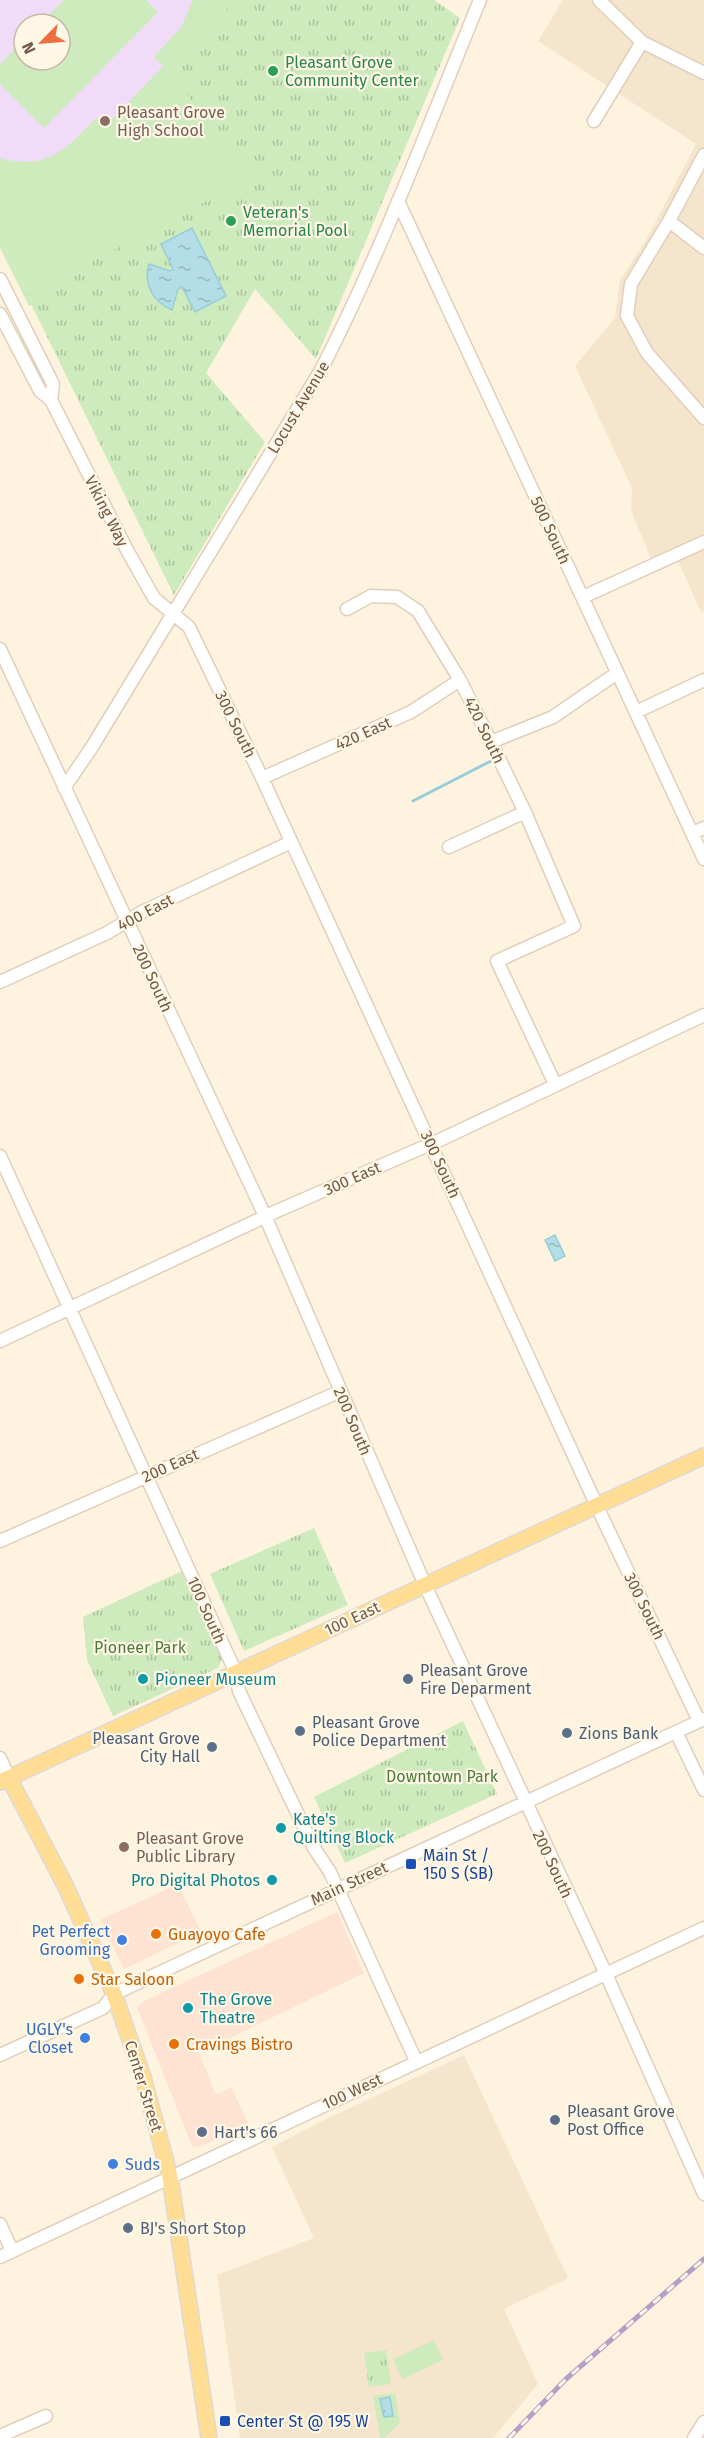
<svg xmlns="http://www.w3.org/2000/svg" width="704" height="2438" viewBox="0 0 704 2438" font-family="'Fira Sans',sans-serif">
<defs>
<pattern id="park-tufts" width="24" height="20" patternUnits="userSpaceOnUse" patternTransform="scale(1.5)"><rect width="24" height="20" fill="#ceebbe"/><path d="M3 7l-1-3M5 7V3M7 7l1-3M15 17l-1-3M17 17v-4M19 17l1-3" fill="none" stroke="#acc19c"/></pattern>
<pattern id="water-ripples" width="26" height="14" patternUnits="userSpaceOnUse" patternTransform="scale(1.5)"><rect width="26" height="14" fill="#b3dde7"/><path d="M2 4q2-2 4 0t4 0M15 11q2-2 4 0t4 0" fill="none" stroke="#96b6bd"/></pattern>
</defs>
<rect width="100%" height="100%" fill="#fdf3df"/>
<path fill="#f5e5cd" d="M563 0H704V611L701 612 676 556 654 566 631 510 632 488 575 366 615 318 620 280 646 240 696 144 538 41Z
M464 2055 568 2278 504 2309 538 2384 493 2438H240L217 2275 314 2238 272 2147 322 2121Z"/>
<path fill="#fee2d2" d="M178 1884 201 1932 124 1969 100 1920Z
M337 1912 364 1973 199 2053 216 2095 231 2087 249 2125 199 2147 192 2146 137 2007 144 2001Z"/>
<path fill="#f0dcf9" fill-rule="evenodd" d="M0 0H237L256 175 26 296 0 245ZM24 24H60V60H24Z"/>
<path fill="#ceebbe" d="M64 0H146L158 12 44 128 0 84V64L24 40V60H60V24H40Z
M193 0H238L399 106 29 306 0 248V158C47 171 66 149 96 118L106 126 163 66 154 57 181 27Z
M434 2340 443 2360 402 2379 393 2359Z
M395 2393 400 2423 384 2438H380L373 2396Z"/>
<path fill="url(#park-tufts)" d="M237 0H434L460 18 316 359 255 289 206 373 265 442 174 595 27 296 256 175 164 68Z
M314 1528 348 1605 244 1651 210 1574Z
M182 1571 222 1659 218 1668 113 1716 87 1660 83 1617Z
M463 1721 497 1794 345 1863 314 1797Z
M386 2350 391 2384 369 2387 364 2353Z"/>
<path fill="url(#water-ripples)" stroke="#99ccd9" stroke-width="1.5" d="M192 228 226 296 195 312 182 287 178 289 172 310C153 302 143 284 149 264L170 271 173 269 161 244Z
M555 1235 565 1256 555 1261 545 1240Z
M390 2397 393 2416 384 2417 380 2399Z"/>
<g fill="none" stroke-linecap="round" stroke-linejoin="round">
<path stroke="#99ccd9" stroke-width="3" d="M413 801 491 761"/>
<defs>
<path id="minor" d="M599 0 642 42 704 73
M594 121 642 42
M704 155 669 221 631 284 627 316 647 353 704 418
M398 201 704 859
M669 221 704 248
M0 279 53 384 51 400
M0 314 40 391 51 400 127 550 154 598 189 627 262 778 602 1517 699 1721
M583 597 704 542
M347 609 371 596 397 597 418 611 460 680 491 742 525 812 574 926 497 961 555 1084
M0 649 265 1216 425 1585 606 1974 704 2194
M636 712 704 680
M491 742 553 717 617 673
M262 778 411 712 460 680
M64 788 92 747 321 370C382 251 429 124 480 0
M692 833 704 828
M449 847 525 812
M0 982 107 933 142 912 291 842
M0 1156 236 1673 239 1691 314 1848 330 1872 416 2061
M0 1341 277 1211 442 1139 704 1015
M0 1541 341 1391
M676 1732 704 1790
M0 1758 9 1778
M0 2055 103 2008 114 1994 133 1985 704 1719
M0 2224 12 2251
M0 2257 704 1928
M0 2436 46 2416
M694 2438 704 2422"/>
<path id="major" d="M9 1778 66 1887 114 1994 143 2077 170 2177 209 2438
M0 1782 704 1456"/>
</defs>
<use href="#minor" stroke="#e1cfbb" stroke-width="15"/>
<use href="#major" stroke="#e0dad6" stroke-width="18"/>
<use href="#minor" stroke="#fff" stroke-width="12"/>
<use href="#major" stroke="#ffdd94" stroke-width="15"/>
<defs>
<path id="rail" d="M509 2438 566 2379 704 2259"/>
</defs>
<use href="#rail" stroke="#b69fc6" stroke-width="5"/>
<use href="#rail" stroke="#fff7e6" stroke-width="3" stroke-dasharray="9" stroke-linecap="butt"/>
</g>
<g fill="#2e9e5b" stroke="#fff7e6" stroke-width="2">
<circle cx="273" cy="71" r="6"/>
<circle cx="231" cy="221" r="6"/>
</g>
<g fill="#8d6e63" stroke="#fff7e6" stroke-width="2">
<circle cx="105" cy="121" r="6"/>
<circle cx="124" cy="1847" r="6"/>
</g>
<g fill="#0f9aa8" stroke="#fff7e6" stroke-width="2">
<circle cx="143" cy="1679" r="6"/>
<circle cx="281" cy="1828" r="6"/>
<circle cx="272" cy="1880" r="6"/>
<circle cx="188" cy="2008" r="6"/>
</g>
<g fill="#5c6f8a" stroke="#fff7e6" stroke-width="2">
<circle cx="408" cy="1679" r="6"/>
<circle cx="300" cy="1731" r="6"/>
<circle cx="567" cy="1733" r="6"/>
<circle cx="212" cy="1747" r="6"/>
<circle cx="555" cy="2120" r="6"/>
<circle cx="202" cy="2132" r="6"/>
<circle cx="128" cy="2228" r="6"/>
</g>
<g fill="#1a4fb4" stroke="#fff7e6" stroke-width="2">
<rect x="405" y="1858" width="12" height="12" rx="3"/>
<rect x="219" y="2415" width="12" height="12" rx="3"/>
</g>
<g fill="#e8710a" stroke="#fff7e6" stroke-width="2">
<circle cx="156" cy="1934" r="6"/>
<circle cx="79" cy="1979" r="6"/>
<circle cx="174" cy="2044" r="6"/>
</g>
<g fill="#3f7fe0" stroke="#fff7e6" stroke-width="2">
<circle cx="122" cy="1940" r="6"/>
<circle cx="85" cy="2038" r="6"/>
<circle cx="113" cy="2164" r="6"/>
</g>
<g text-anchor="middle" stroke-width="4.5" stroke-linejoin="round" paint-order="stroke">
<g font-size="16" fill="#27864d" stroke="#fff7e6" text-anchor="start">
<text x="285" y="68">Pleasant Grove<tspan x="285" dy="18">Community Center</tspan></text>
<text x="243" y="218">Veteran's<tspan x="243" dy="18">Memorial Pool</tspan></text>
</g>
<g font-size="16" fill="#785e54" stroke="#fff7e6" text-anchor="start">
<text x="117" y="118">Pleasant Grove<tspan x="117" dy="18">High School</tspan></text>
<text x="136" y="1844">Pleasant Grove<tspan x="136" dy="18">Public Library</tspan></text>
</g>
<g font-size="16" fill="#745946" stroke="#fff7e6">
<text transform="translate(298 407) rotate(-59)" y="6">Locust Avenue</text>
<text transform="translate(107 511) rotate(63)" y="6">Viking Way</text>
<text transform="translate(551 530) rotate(65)" y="6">500 South</text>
<text transform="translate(236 724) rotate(64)" y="6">300 South</text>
<text transform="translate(485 730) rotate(64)" y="6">420 South</text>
<text transform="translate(363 733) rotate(-24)" y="6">420 East</text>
<text transform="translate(145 912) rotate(-28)" y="6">400 East</text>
<text transform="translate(153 978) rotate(65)" y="6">200 South</text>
<text transform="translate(441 1164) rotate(65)" y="6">300 South</text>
<text transform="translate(352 1178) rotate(-24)" y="6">300 East</text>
<text transform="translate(353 1421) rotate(67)" y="6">200 South</text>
<text transform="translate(170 1465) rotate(-24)" y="6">200 East</text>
<text transform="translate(645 1606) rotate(64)" y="6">300 South</text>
<text transform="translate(207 1610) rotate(66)" y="6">100 South</text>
<text transform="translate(352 1618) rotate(-25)" y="6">100 East</text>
<text transform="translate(553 1864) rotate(65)" y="6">200 South</text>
<text transform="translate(349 1883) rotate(-25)" y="6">Main Street</text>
<text transform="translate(144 2086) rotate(73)" y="6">Center Street</text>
<text transform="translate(352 2091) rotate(-25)" y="6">100 West</text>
</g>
<g font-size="16" fill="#4c7b3e" stroke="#fff7e6">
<text x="140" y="1653">Pioneer Park</text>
<text x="442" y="1782">Downtown Park</text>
</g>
<g font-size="16" fill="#4e5e75" stroke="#fff7e6" text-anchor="start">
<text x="420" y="1676">Pleasant Grove<tspan x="420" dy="18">Fire Deparment</tspan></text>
<text x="312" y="1728">Pleasant Grove<tspan x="312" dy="18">Police Department</tspan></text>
<text x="579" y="1739">Zions Bank</text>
<text x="200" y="1744" text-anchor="end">Pleasant Grove<tspan x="200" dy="18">City Hall</tspan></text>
<text x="567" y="2117">Pleasant Grove<tspan x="567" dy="18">Post Office</tspan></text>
<text x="214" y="2138">Hart's 66</text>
<text x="140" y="2234">BJ's Short Stop</text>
</g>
<g font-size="16" fill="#0d838f" stroke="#fff7e6" text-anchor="start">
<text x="155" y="1685">Pioneer Museum</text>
<text x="293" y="1825">Kate's<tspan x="293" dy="18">Quilting Block</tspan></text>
<text x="260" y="1886" text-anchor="end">Pro Digital Photos</text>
<text x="200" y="2005">The Grove<tspan x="200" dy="18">Theatre</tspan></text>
</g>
<g font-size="16" fill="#164399" stroke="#fff7e6" text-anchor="start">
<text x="423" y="1861">Main St /<tspan x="423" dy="18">150 S (SB)</tspan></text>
<text x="237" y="2427">Center St @ 195 W</text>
</g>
<g font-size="16" fill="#366cbe" stroke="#fff7e6" text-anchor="end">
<text x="110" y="1937">Pet Perfect<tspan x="110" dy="18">Grooming</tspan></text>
<text x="73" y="2035">UGLY's<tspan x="73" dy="18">Closet</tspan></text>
<text x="125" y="2170" text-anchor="start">Suds</text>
</g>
<g font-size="16" fill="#c56008" stroke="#fff7e6" text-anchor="start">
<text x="168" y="1940">Guayoyo Cafe</text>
<text x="91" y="1985">Star Saloon</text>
<text x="186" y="2050">Cravings Bistro</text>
</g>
</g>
<g transform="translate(42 42) rotate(245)"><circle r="28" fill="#fff7e6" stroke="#c7b8a6" stroke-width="1.5"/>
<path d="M0-4.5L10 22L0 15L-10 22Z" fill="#ed6e3e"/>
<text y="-9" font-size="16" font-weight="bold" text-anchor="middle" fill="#745946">N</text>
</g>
</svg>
